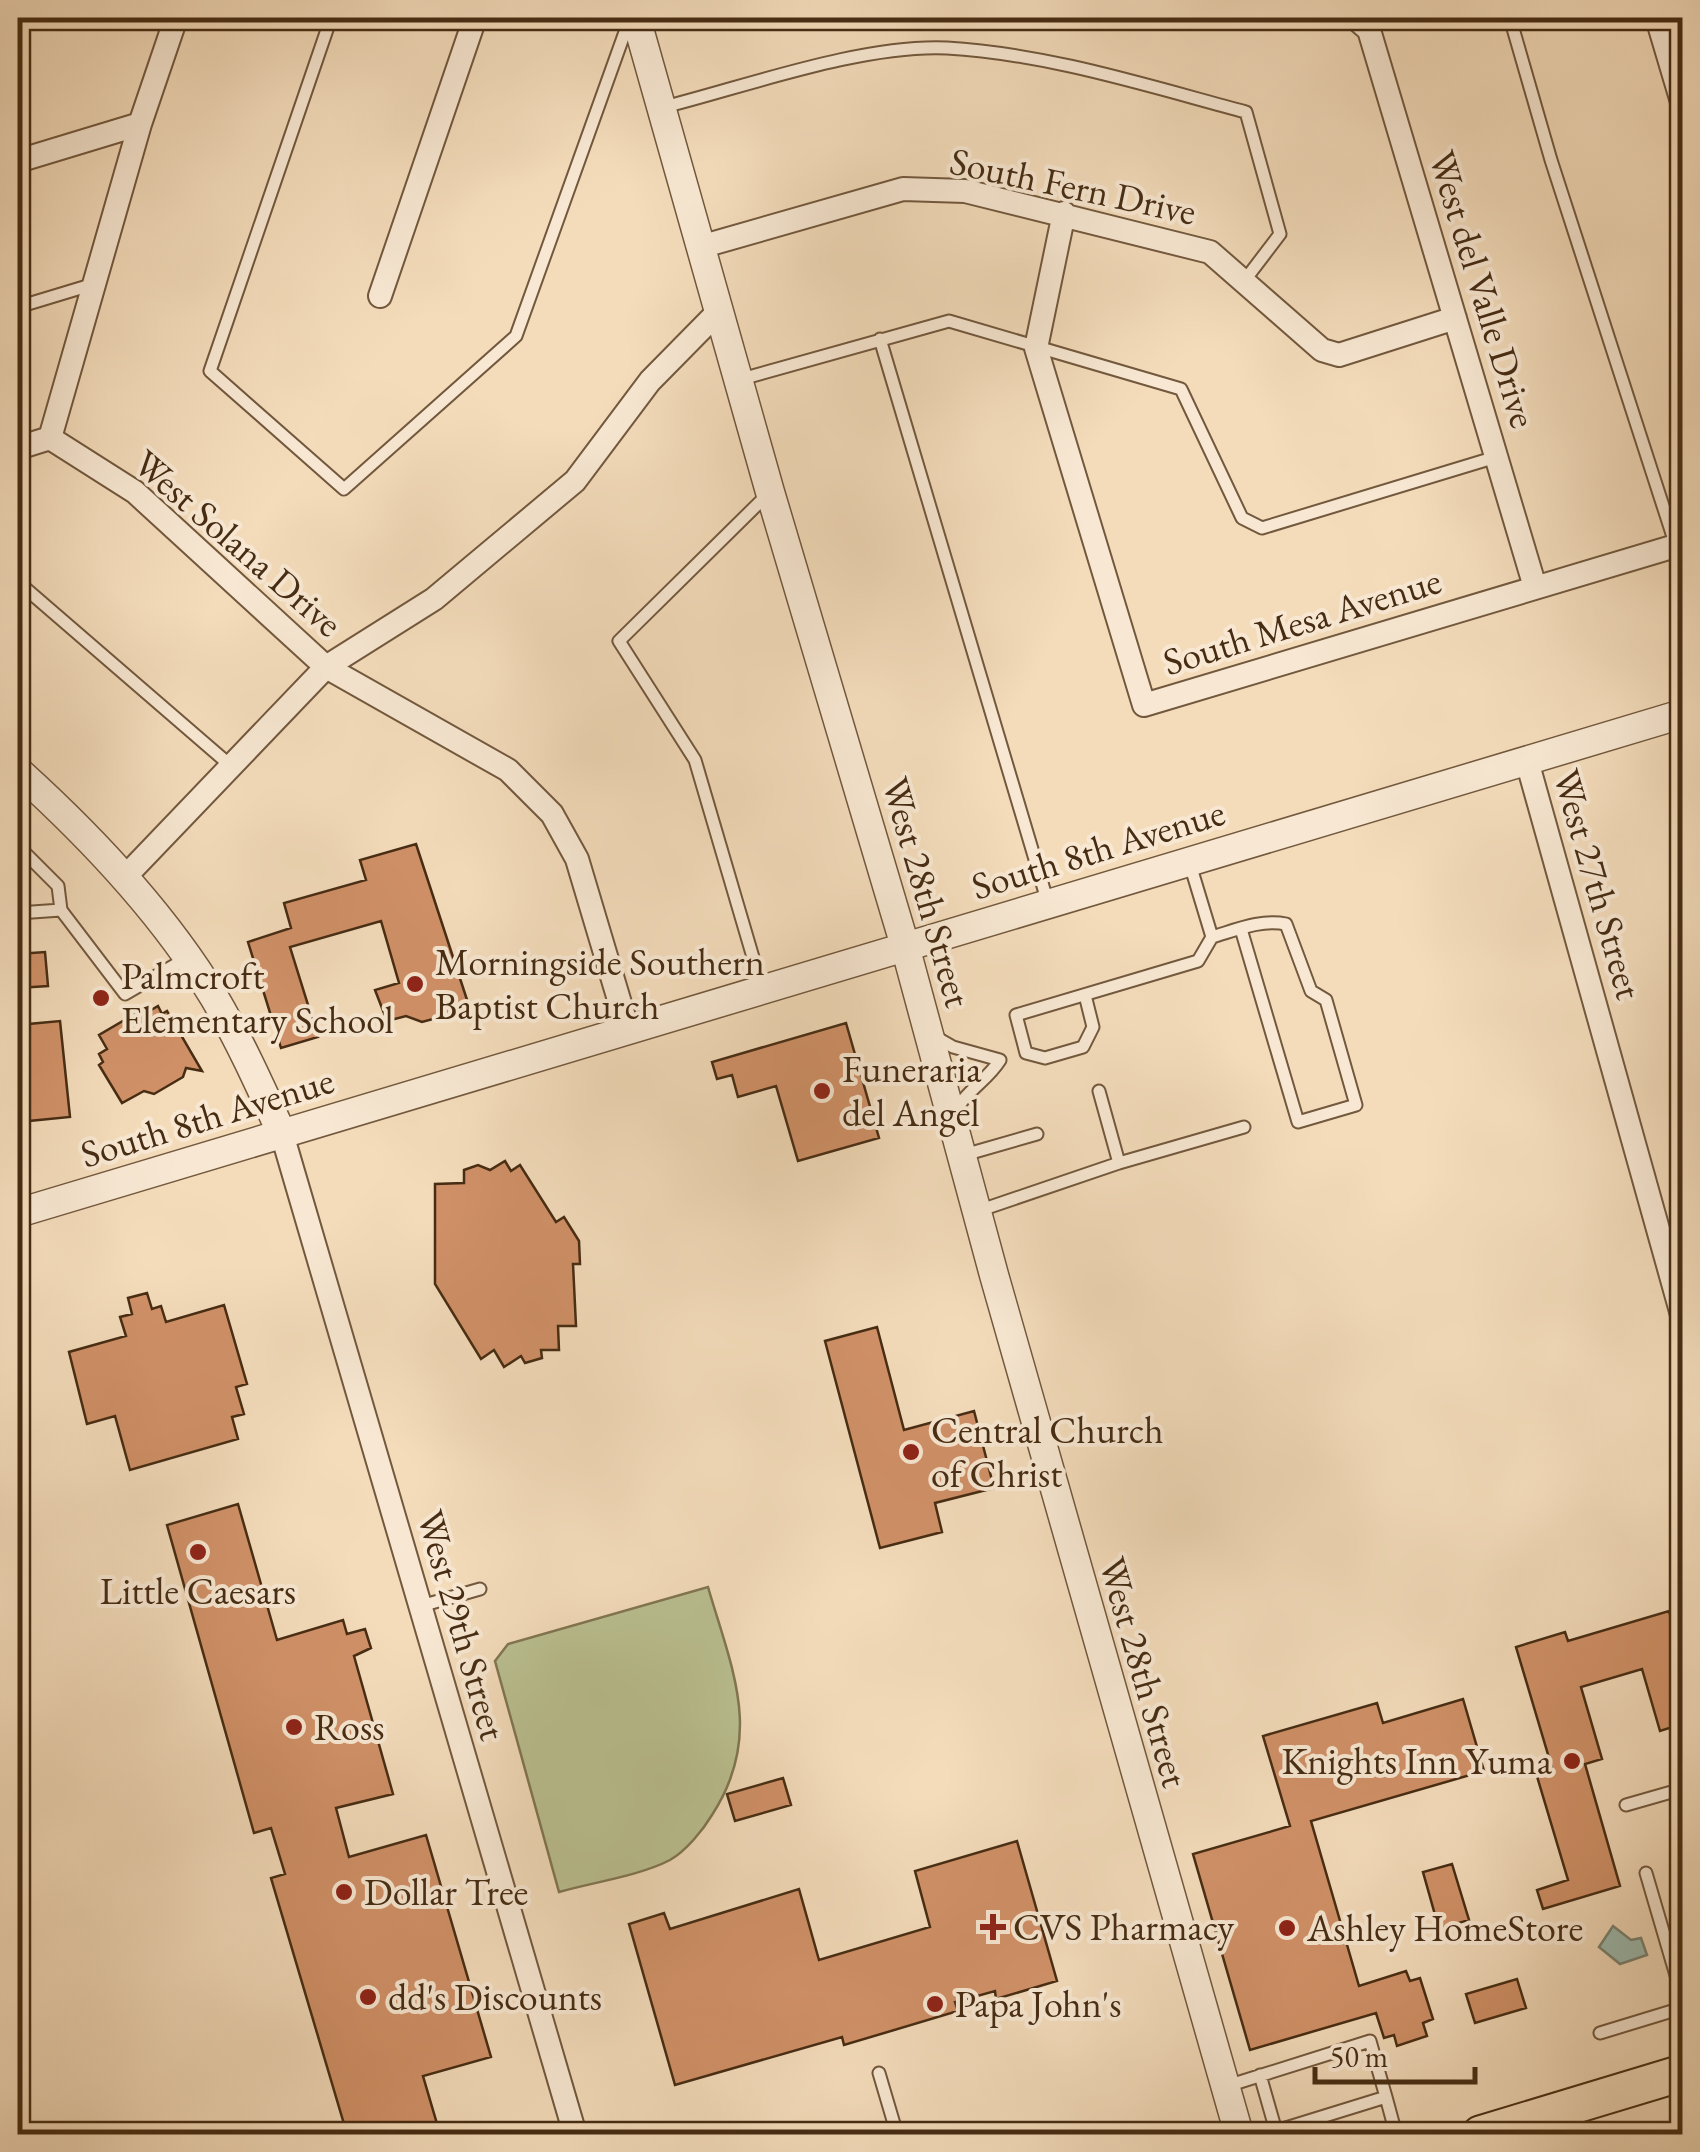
<svg xmlns="http://www.w3.org/2000/svg" width="1700" height="2152" viewBox="0 0 1700 2152" font-family="'EB Garamond',serif">
<rect width="100%" height="100%" fill="#f4dcbb"/>
<filter id="stains"><feTurbulence type="fractalNoise" baseFrequency=".002" numOctaves="4"/><feColorMatrix values="0 0 0 0 .2 0 0 0 0 .09 0 0 0 0 .02 0 0 0 .5 -.17"/></filter>
<radialGradient id="worn" r=".72"><stop offset=".6" stop-color="#630" stop-opacity="0"/><stop offset="1" stop-color="#630" stop-opacity=".3"/></radialGradient>
<path fill="#bac091" stroke="#807652" stroke-width="2.5" d="M708 1587C732 1670 764 1735 712 1815 703 1830 686 1851 670 1860 639 1876 594 1882 559 1892L495 1661 508 1644Z"/>
<path fill="#9cbcb1" stroke="#7a8272" stroke-width="2.5" d="M1613 1926 1631 1940 1641 1938 1647 1955 1620 1964 1599 1947Z"/>
<path fill="#d19168" stroke="#462c13" stroke-width="2.5" d="M416 844 470 1009 422 1022 406 1016 387 1021 375 990 399 983 381 921 290 947 318 1037 281 1048 248 942 291 928 284 903 366 880 360 860Z
M45 952 48 986 18 988V954Z
M158 1006 162 1014 167 1011 202 1071 186 1068 183 1077 154 1094 144 1091 122 1103 99 1065 103 1062 99 1054 107 1049 99 1035 145 1008 146 1013Z
M60 1021 70 1117 18 1122V1025Z
M846 1023 879 1138 798 1161 776 1086 738 1097 732 1075 717 1079 712 1062Z
M505 1161 511 1171 520 1165 556 1222 564 1217 579 1241 580 1264H573L576 1326H558L559 1350H541L542 1358 525 1363 521 1356 504 1367 494 1350 481 1359 435 1284V1184L464 1183V1170L478 1165 490 1170Z
M147 1293 152 1309 161 1306 166 1322 224 1305 247 1384 236 1387 244 1414 232 1417 238 1439 130 1470 115 1416 87 1424 69 1352 126 1336 120 1317 132 1314 128 1298Z
M877 1327 904 1430 974 1411 994 1488 935 1503 942 1532 880 1548 825 1341Z
M238 1504 277 1640 343 1620 347 1634 365 1629 371 1648 354 1656 393 1794 336 1808 349 1857 426 1835 491 2057 423 2076 440 2134H347L271 1878 285 1874 271 1828 254 1833 167 1525Z
M1669 1611 1682 1657V1724L1660 1731 1642 1669 1581 1687 1602 1759 1585 1764 1620 1886 1543 1909 1537 1890 1568 1880 1536 1773 1552 1768 1516 1647 1565 1632 1568 1641Z
M1463 1699 1484 1771 1311 1821 1359 1986 1406 1971 1410 1981 1420 1978 1433 2019 1423 2023 1427 2036 1397 2046 1394 2035 1384 2038 1376 2013 1250 2050 1193 1854 1290 1826 1263 1736 1377 1703 1383 1723Z
M783 1778 791 1805 735 1821 727 1794Z
M1017 1841 1057 1981 996 1999 995 1991 955 2002 958 2011 844 2045 842 2037 675 2085 629 1924 664 1913 670 1929 799 1889 819 1960 930 1927 915 1871Z
M1452 1864 1469 1920 1439 1929 1423 1872Z
M1517 1979 1526 2008 1475 2023 1466 1994Z"/>
<g fill="none" stroke-linecap="round" stroke-linejoin="round">
<defs>
<path id="service" d="M331 18 210 371 344 489 516 336 630 18
M1510 18 1551 160 1676 546
M664 107C747 86 863 44 947 48 1049 54 1148 86 1246 112L1280 234 1245 280
M18 307 94 284
M880 339 1048 903
M738 380 949 321 1181 389 1242 518 1262 528 1496 457
M18 590 25 588 231 766
M18 846 58 886 61 910 125 994 187 958
M1189 861 1212 937C1236 930 1261 919 1286 924L1311 991 1326 1000 1356 1105 1298 1122 1241 929
M18 913 61 910
M762 988 695 760 619 641 767 495
M1085 995 1093 1027 1083 1047 1045 1058 1026 1053 1016 1015 1198 961 1212 937
M932 1035 953 1047 1000 1060C987 1081 966 1090 954 1114
M1099 1091 1119 1163 1244 1127
M964 1155 1037 1134
M978 1211 1119 1163
M421 1606 480 1589
M1626 1805 1682 1789
M1646 1873 1682 1996
M1600 2033 1682 2008
M879 2073 897 2134
M1224 2087 1370 2041 1386 2097 1276 2131 1260 2075
M1386 2097 1396 2134"/>
<path id="minor" d="M1355 18 1369 30 1535 587
M1657 18 1682 102
M18 161 140 124
M1064 213 1036 348 1144 705 1682 544
M700 247 903 189 965 191 1210 252 1322 350 1339 355 1455 318
M380 296 475 18
M50 438 135 492 326 667 508 770 552 814 577 859 628 1030
M50 438 140 124 176 18
M18 448 50 438
M1527 761 1682 1315
M124 878 326 667 434 599 575 481 650 381 718 312
M282 1134 575 2134"/>
<path id="tertiary" d="M636 18 770 492 905 946 994 1275 1239 2134
M18 771C90 836 163 913 214 997 240 1041 261 1088 282 1134
M18 1213 1682 714"/>
<path id="primary" d="M1480 2134 1682 2073"/>
</defs>
<use href="#service" stroke="#72583d" stroke-width="15"/>
<use href="#minor" stroke="#72583d" stroke-width="26"/>
<use href="#tertiary" stroke="#72583d" stroke-width="31"/>
<use href="#primary" stroke="#462c13" stroke-width="39"/>
<use href="#service" stroke="#f8e8d3" stroke-width="11"/>
<use href="#minor" stroke="#f8e8d3" stroke-width="22"/>
<use href="#tertiary" stroke="#f8e8d3" stroke-width="28"/>
<use href="#primary" stroke="#f4dcbb" stroke-width="35"/>
</g>
<g fill="#8f2418" stroke="#f8e8d3" stroke-width="4">
<circle cx="415" cy="984" r="10"/>
<circle cx="101" cy="998" r="10"/>
<circle cx="822" cy="1091" r="10"/>
<circle cx="911" cy="1452" r="10"/>
<circle cx="198" cy="1552" r="10"/>
<circle cx="294" cy="1727" r="10"/>
<circle cx="1572" cy="1761" r="10"/>
<circle cx="344" cy="1892" r="10"/>
<path d="M988 1912h10v10h10v10h-10v10h-10v-10h-10v-10h10z"/>
<circle cx="1287" cy="1928" r="10"/>
<circle cx="368" cy="1997" r="10"/>
<circle cx="935" cy="2004" r="10"/>
</g>
<g text-anchor="middle" stroke-width="8" stroke-linejoin="round" paint-order="stroke">
<g font-size="38" fill="#462c13" stroke="#f8e8d3">
<text transform="translate(1073 186) rotate(12)" y="13">South Fern Drive</text>
<text transform="translate(1483 289) rotate(73)" y="13">West del Valle Drive</text>
<text transform="translate(238 543) rotate(41)" y="13">West Solana Drive</text>
<text transform="translate(1302 621) rotate(-17)" y="13">South Mesa Avenue</text>
<text transform="translate(1098 849) rotate(-17)" y="13">South 8th Avenue</text>
<text transform="translate(1598 884) rotate(74)" y="13">West 27th Street</text>
<text transform="translate(927 892) rotate(74)" y="13">West 28th Street</text>
<text transform="translate(207 1117) rotate(-17)" y="13">South 8th Avenue</text>
<text transform="translate(462 1625) rotate(74)" y="13">West 29th Street</text>
<text transform="translate(1144 1672) rotate(74)" y="13">West 28th Street</text>
</g>
<g font-size="38" fill="#462c13" stroke="#f8e8d3" text-anchor="start">
<text x="435" y="975">Morningside Southern<tspan x="435" dy="44">Baptist Church</tspan></text>
<text x="121" y="989">Palmcroft<tspan x="121" dy="44">Elementary School</tspan></text>
<text x="842" y="1082">Funeraria<tspan x="842" dy="44">del Angel</tspan></text>
<text x="931" y="1443">Central Church<tspan x="931" dy="44">of Christ</tspan></text>
<text x="198" y="1604" text-anchor="middle">Little Caesars</text>
<text x="314" y="1740">Ross</text>
<text x="1552" y="1774" text-anchor="end">Knights Inn Yuma</text>
<text x="364" y="1905">Dollar Tree</text>
<text x="1013" y="1940">CVS Pharmacy</text>
<text x="1307" y="1941">Ashley HomeStore</text>
<text x="388" y="2010">dd's Discounts</text>
<text x="955" y="2017">Papa John's</text>
</g>
</g>
<rect width="1700" height="2152" fill="none" stroke="#f4dcbb" stroke-width="60"/>
<rect x="20" y="20" width="1660" height="2112" fill="none" stroke="#462c13" stroke-width="5"/>
<rect x="30" y="30" width="1640" height="2092" fill="none" stroke="#462c13" stroke-width="2.5"/>
<path d="M1315 2067v15h160v-15" fill="none" stroke="#462c13" stroke-width="5"/>
<text x="1330" y="2067" font-size="30" fill="#462c13" stroke="#f8e8d3" stroke-width="8" paint-order="stroke">50 m</text>
<rect width="100%" height="100%" filter="url(#stains)"/>
<rect width="100%" height="100%" fill="url(#worn)"/>
</svg>
